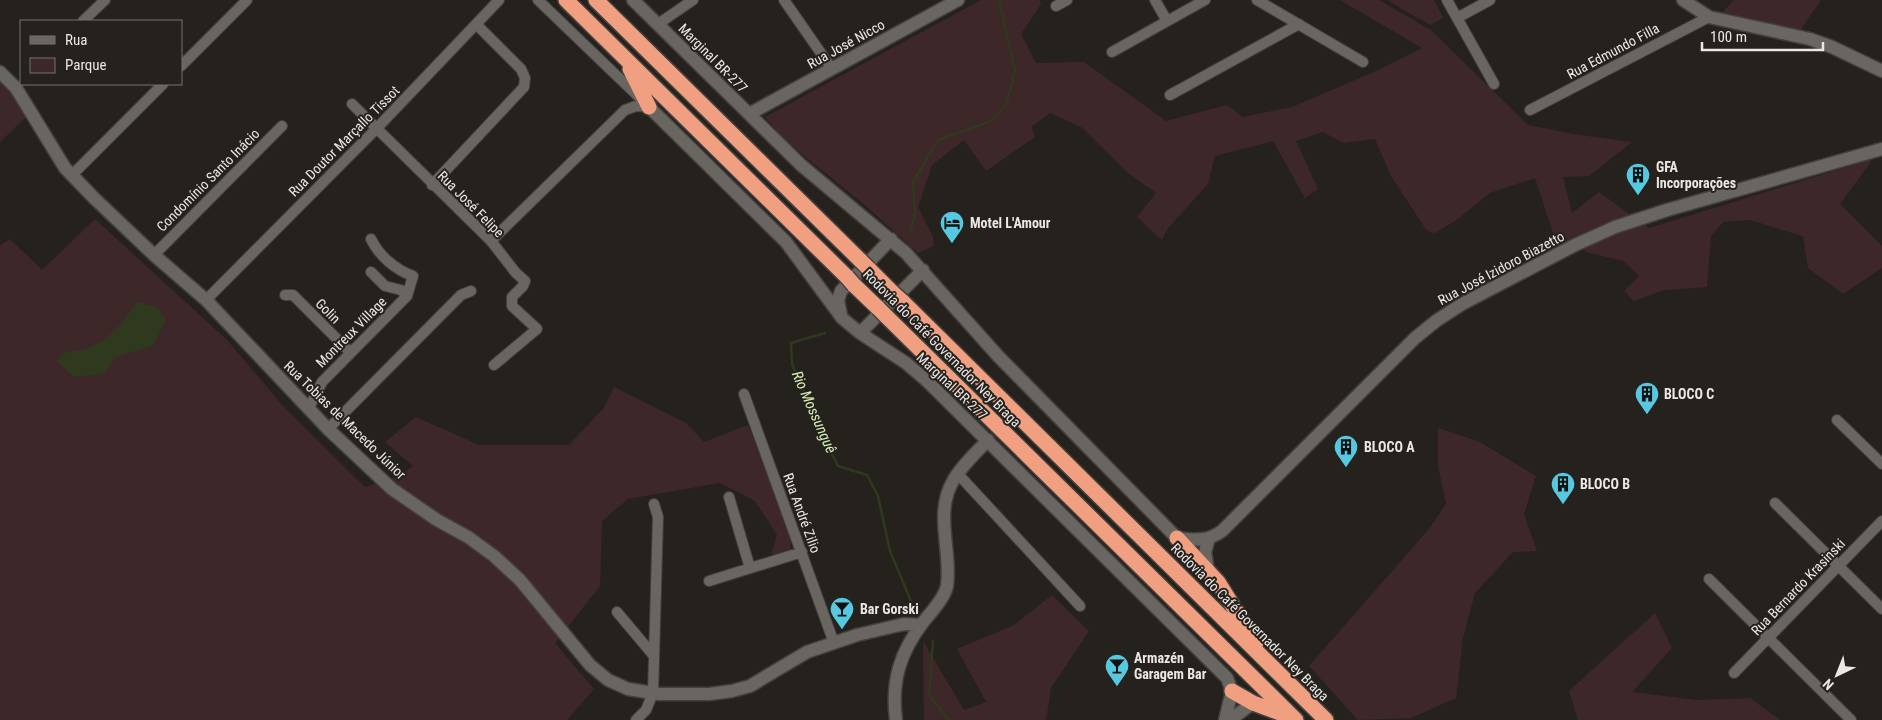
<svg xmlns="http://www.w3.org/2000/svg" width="1882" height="720" viewBox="0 0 1882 720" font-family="'Roboto Condensed',sans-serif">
<rect width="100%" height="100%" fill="#25221e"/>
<path fill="#3e2729" d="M981 0H1040L1041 4 1021 34 1036 63 1084 62 1166 121 1227 105 1243 117 1292 107 1374 72 1422 48 1340 0H1379L1432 31 1528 125 1573 134 1632 142 1589 176 1563 177 1572 213 1599 192 1649 228 1873 159 1840 204 1882 246V268L1843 294 1808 268 1803 236 1750 220 1723 222 1711 236 1707 287 1664 290 1634 301 1624 291 1639 276 1623 261 1586 252 1572 238 1557 245 1535 178 1490 193 1458 219 1435 233 1427 231 1391 176 1375 139 1343 143 1323 132 1296 141 1318 189 1305 198 1273 141 1215 156 1208 184 1168 228 1162 240 1137 217 1156 193 1128 173 1081 127 1050 113 1031 127 1035 137 986 171 964 140 932 165 918 207 933 237 934 246 918 253 866 206 786 141 765 117Z
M1387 0H1434L1443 18 1430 25Z
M1734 0H1821L1801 29 1720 15Z
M0 82 4 85 28 115 0 142Z
M95 219 227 340 283 406 365 487 399 476 413 466 385 442 416 417 479 445H569L604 408 614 387 686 423 704 442 748 425 791 535 790 554H771L777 535 755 501 720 483 628 499 602 521 600 586 555 643 594 689 567 720H0V246L10 239 42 270Z
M1438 428 1480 442 1536 476 1524 514 1537 551 1513 552 1475 593 1463 638 1456 698 1411 718 1358 720 1309 666 1429 529 1446 504 1438 466Z
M1052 595 1089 631 1051 688 1046 720H924L923 641 964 710 986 702 957 649 1014 625Z
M1655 613 1672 648 1632 692 1696 700 1750 698 1780 720H1578L1569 691Z"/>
<path fill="#2e391d" d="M137 302 157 307 166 320 153 346 116 357 103 374 74 377 57 361 66 352C101 350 118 330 137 302Z"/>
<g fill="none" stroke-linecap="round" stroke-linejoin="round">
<path stroke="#2e391d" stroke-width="2.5" d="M910 233 915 215 913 182 938 140 991 121 1006 105 1015 71 999 0
M825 333 791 343 792 364 814 418 838 466 867 475 878 496 890 551 913 606
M933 641 929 695 949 720"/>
<defs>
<path id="minor" d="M538 0 642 100
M784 0 832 69
M1155 0 1167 21
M1257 0 1363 62
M1447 0 1494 84
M1056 6 1067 0
M1457 18 1490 0
M83 21 105 0
M658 24 693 0
M1112 52 1205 0
M181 66 247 0
M1170 95 1299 24
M352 104 491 241 516 273 525 281 523 286 512 297V306L537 329 494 365
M1530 110 1709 17
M72 175 163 84
M432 185 524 87 525 78 521 69 477 25
M491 241 625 110 636 106 649 107
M154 255 282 126
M371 272 385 286 401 290 407 296
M285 295H293L350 352
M206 300 377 128 499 0
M744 394 834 643
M307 407 311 404 322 382 407 296 413 276C396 270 379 256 371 239
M1837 420 1882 464
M328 429 461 295 471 291
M958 474 1080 606
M729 497 750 568
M1775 503 1882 609
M1709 579 1851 720
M709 581 802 552
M617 612 654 656
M1734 673 1882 521
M636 720 646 710 653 693 658 517 654 504"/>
<path id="tertiary" d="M633 0 801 165 906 253 998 356 1177 538C1193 540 1207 542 1222 531L1415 338 1436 321 1462 304 1575 245 1615 227 1667 210 1882 149
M1683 0 1709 17 1810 39 1832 47 1882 71
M0 72 16 88 65 168 94 198 154 255 206 300 328 429 392 489 437 520 468 537 494 556 520 580 590 665 608 680 628 689 659 694H709L732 691 750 686 807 652 857 635 904 624 921 625
M649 107 786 242 842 318 860 333 906 363 927 381 1227 678 1232 691 1225 720
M749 114 958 0
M841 315 838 300 841 291 891 239
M860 333 923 270
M1208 570 1205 552 1209 538
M896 720C891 681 900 652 924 621 932 611 944 599 947 586 952 552 934 513 953 481 961 466 976 453 988 440
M1230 720 1253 703"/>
<path id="motorway" d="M566 0 847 277
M596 0 861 261
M630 69 649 107
M869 269 893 293
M854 285 878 308
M902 301 1326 720
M886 316 1296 720
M1177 538 1218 582 1256 643
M1232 691 1253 703 1288 716"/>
</defs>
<use href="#minor" stroke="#43403d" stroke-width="12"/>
<use href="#tertiary" stroke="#43403d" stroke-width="15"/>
<use href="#motorway" stroke="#43403d" stroke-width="18"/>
<use href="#minor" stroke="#696661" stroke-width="10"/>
<use href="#tertiary" stroke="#696661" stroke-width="12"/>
<use href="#motorway" stroke="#f19f81" stroke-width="15"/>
<defs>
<path id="motorway-bridge" d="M861 261 869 269
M847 277 854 285
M893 293 902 301
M878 308 886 316"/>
</defs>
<use href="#motorway-bridge" stroke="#43403d" stroke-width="18" stroke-linecap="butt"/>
<use href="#motorway-bridge" stroke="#f19f81" stroke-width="15"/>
</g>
<defs>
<symbol id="building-pin" viewBox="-11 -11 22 30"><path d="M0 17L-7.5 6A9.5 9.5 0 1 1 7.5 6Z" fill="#56c9e1" stroke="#25221e"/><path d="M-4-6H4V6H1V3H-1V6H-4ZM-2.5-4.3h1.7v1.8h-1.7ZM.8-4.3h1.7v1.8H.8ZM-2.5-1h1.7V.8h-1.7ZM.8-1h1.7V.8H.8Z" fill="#111"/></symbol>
<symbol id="hotel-pin" viewBox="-11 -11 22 30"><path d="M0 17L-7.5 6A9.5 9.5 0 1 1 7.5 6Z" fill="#56c9e1" stroke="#25221e"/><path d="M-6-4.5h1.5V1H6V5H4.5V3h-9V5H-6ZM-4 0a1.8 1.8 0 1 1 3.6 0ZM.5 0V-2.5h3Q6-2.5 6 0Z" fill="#111"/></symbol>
<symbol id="bar-pin" viewBox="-11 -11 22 30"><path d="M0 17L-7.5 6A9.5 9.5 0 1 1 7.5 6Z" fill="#56c9e1" stroke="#25221e"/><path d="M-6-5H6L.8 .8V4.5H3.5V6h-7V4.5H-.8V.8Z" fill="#111"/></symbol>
</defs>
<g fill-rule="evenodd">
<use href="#building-pin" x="1624" y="161" width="28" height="38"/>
<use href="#hotel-pin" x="938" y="209" width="28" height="38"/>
<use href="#building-pin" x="1633" y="380" width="28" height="38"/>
<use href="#building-pin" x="1332" y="433" width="28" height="38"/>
<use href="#building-pin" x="1549" y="470" width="28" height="38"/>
<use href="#bar-pin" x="828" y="595" width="28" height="38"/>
<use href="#bar-pin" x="1103" y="652" width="28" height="38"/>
</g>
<g text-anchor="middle" stroke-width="4" stroke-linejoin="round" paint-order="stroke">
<g font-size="14" fill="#eae7e5" stroke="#25221e">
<text transform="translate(846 44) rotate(-29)" y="5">Rua José Nicco</text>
<text transform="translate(1613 51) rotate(-28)" y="5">Rua Edmundo Filla</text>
<text transform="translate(713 58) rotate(45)" y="5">Marginal BR-277</text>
<text transform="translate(344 141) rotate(-45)" y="5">Rua Doutor Marçallo Tissot</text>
<text transform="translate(208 180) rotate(-45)" y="5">Condomínio Santo Inácio</text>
<text transform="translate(471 204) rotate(45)" y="5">Rua José Felipe</text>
<text transform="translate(1501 268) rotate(-28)" y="5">Rua José Izidoro Biazetto</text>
<text transform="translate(328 311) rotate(45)" y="5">Golin</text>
<text transform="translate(351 332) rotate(-45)" y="5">Montreux Village</text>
<text transform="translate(942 348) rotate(45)" y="5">Rodovia do Café Governador Ney Braga</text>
<text transform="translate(952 386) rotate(43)" y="5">Marginal BR-277</text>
<text transform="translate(345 420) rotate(44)" y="5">Rua Tobias de Macedo Júnior</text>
<text transform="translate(802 513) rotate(70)" y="5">Rua André Zilio</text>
<text transform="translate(1798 587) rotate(-46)" y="5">Rua Bernardo Krasinski</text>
<text transform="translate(1250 622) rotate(45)" y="5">Rodovia do Café Governador Ney Braga</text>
</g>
<g font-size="14" font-weight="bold" fill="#eae7e5" stroke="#25221e" text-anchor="start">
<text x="1656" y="172">GFA<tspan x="1656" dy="16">Incorporações</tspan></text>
<text x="970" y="228">Motel L'Amour</text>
<text x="1664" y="399">BLOCO C</text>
<text x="1364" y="452">BLOCO A</text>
<text x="1580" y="489">BLOCO B</text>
<text x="860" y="614">Bar Gorski</text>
<text x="1134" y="663">Armazén<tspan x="1134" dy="16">Garagem Bar</tspan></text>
</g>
<g font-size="15" font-style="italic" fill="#d5eeb4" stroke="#25221e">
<text transform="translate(814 412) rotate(66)" y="5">Rio Mossunguê</text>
</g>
</g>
<rect x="20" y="20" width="162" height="65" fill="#25221e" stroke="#74716e"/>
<rect x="30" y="36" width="25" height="8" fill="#696661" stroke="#74716e"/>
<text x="65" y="45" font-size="15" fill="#eae7e5">Rua</text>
<rect x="30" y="58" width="25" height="15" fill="#3e2729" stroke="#74716e"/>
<text x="65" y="70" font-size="15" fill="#eae7e5">Parque</text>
<g transform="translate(1837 675) rotate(223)" stroke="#25221e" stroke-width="4" paint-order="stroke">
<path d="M0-4L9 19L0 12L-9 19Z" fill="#eae7e5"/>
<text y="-8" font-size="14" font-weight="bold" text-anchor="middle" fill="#eae7e5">N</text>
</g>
<path d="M1702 42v8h121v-8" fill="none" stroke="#eae7e5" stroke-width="2.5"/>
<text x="1710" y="42" font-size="15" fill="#eae7e5" stroke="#25221e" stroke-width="4" paint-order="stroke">100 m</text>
</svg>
